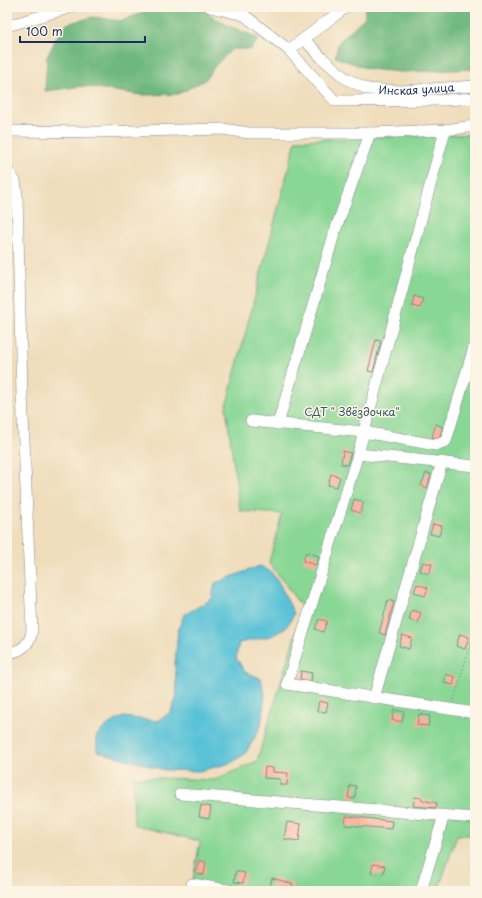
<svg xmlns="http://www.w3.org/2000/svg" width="482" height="898" viewBox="0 0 482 898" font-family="'Playpen Sans',sans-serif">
<rect width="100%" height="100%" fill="#fcf5e5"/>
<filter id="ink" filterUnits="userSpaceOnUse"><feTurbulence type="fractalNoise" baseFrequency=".025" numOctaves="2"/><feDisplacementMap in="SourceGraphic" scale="8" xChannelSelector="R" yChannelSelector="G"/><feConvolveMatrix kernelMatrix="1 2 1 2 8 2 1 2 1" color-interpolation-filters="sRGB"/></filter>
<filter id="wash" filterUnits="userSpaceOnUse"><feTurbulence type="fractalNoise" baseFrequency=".012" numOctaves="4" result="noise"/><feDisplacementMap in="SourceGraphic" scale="16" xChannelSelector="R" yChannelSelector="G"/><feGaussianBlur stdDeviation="0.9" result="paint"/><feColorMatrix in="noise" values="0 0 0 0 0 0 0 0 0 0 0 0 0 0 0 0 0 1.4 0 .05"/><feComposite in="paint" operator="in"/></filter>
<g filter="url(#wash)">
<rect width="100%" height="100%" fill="#efddbb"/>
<path fill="#89d795" stroke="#52837a" d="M475 134V835H457L438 891H191L200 841 134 825 133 777 215 780 257 761 303 609 269 562 282 514 240 511 226 407 296 140Z"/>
<path fill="#6eb87e" stroke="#44746e" d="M161 7H203C217 25 240 29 259 39L251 49H232L215 66 205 80 178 94 141 95 84 86 45 91 47 57 57 37 67 24 93 17 122 21 148 10Z
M365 7H475V69L402 72 369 69 335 57 339 42 365 17Z"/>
<path fill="#5ac2d7" stroke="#3a789a" d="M260 566 271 572 280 585 294 614 286 628 271 636 239 643 236 658 245 672 260 678 265 694 261 726 245 754 231 763 199 771 165 770 97 751V735L109 724 123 717 158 721 171 712 177 696 175 663 178 630 184 615 212 599 215 583Z"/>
<g id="blocks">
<path fill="#feac96" d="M414 296 423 299 420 308 412 306Z
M376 340 381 341 373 372 368 371Z
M436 424 443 427 440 436 435 438 432 437Z
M343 451 351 453 347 465 341 464Z
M426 473 431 474 427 488 421 486Z
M331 474 340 477 337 487 328 485Z
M354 499 364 502 360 513 351 510Z
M433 524 442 526 439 536 430 534Z
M306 552 319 556 316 565 303 561Z
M423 562 432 564 429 574 420 571Z
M417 584 428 588 425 596 414 592Z
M388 600 394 602 385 635 379 633Z
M412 610 421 613 418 623 409 620Z
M319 619 327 621 323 632 315 629Z
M460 634 469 637 465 649 456 646Z
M402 635 412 638 409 649 399 646Z
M301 671 312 673 311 681 300 679Z
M446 674 455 677 453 685 444 683Z
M319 701 328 703 326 712 317 711Z
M394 710 404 712 402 722 392 720Z
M419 714 430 716 428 726 417 725Z
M265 767 273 768V772L288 773 287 785H280V779L264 778Z
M350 785 356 786 355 799 348 798Z
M415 797 422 798V800L437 803 436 808 413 806Z
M201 805 211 807 209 819 199 817Z
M346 816 392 821 391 829 345 825Z
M287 822 301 824 299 841 284 839Z
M199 860 206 862 204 875 196 873Z
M373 864 385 866 383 875 371 873Z
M236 871 245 873 243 883 234 882Z
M272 878 293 884 291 891 270 887Z"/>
</g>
</g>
<g filter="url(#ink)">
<use href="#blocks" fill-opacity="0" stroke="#85868c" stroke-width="1"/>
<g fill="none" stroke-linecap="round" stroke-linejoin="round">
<defs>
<g id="minor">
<path d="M210 7 244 15 289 50 335 101 445 100 475 98"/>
<path d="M7 26 72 7"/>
<path id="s1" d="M304 39 322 58 345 78 367 89 401 91 475 86"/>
<path d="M289 50 346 7"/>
<path d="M445 130 358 454 287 684 475 713"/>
<path d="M7 131 96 132 223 129 249 133H370L445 130 475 126"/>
<path d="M7 170 15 181 17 195 22 394 32 631C30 644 21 652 7 653"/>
<path d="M251 421 364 432 436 445 446 441 475 344"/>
<path d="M278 424 335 231 370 133"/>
<path d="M358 454 475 466"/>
<path d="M374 698 442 462"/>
<path d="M180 794 475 818"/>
<path d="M192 884 233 891"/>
<path d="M421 891 444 815"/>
</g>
</defs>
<use href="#minor" stroke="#85868c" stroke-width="12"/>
<path stroke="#85868c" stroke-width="1.5" stroke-dasharray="1 3" stroke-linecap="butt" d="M454 700 475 628"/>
<use href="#minor" stroke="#fff" stroke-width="11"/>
</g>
</g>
<g text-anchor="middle" stroke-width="3" stroke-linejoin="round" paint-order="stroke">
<g font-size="11" fill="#1b2f5e" stroke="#fcf5e5">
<text dy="4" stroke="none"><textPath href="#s1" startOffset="131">Инская улица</textPath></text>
</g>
<g font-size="11" fill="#36596c" stroke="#fcf5e5">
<text x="352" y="416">СДТ " Звёздочка"</text>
</g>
</g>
<rect width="482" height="898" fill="none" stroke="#fcf5e5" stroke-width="24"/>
<path d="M20 36v6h125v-6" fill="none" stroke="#1b2f5e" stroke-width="2"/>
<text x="26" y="36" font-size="12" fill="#1b2f5e" stroke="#fcf5e5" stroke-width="3" paint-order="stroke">100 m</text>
</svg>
